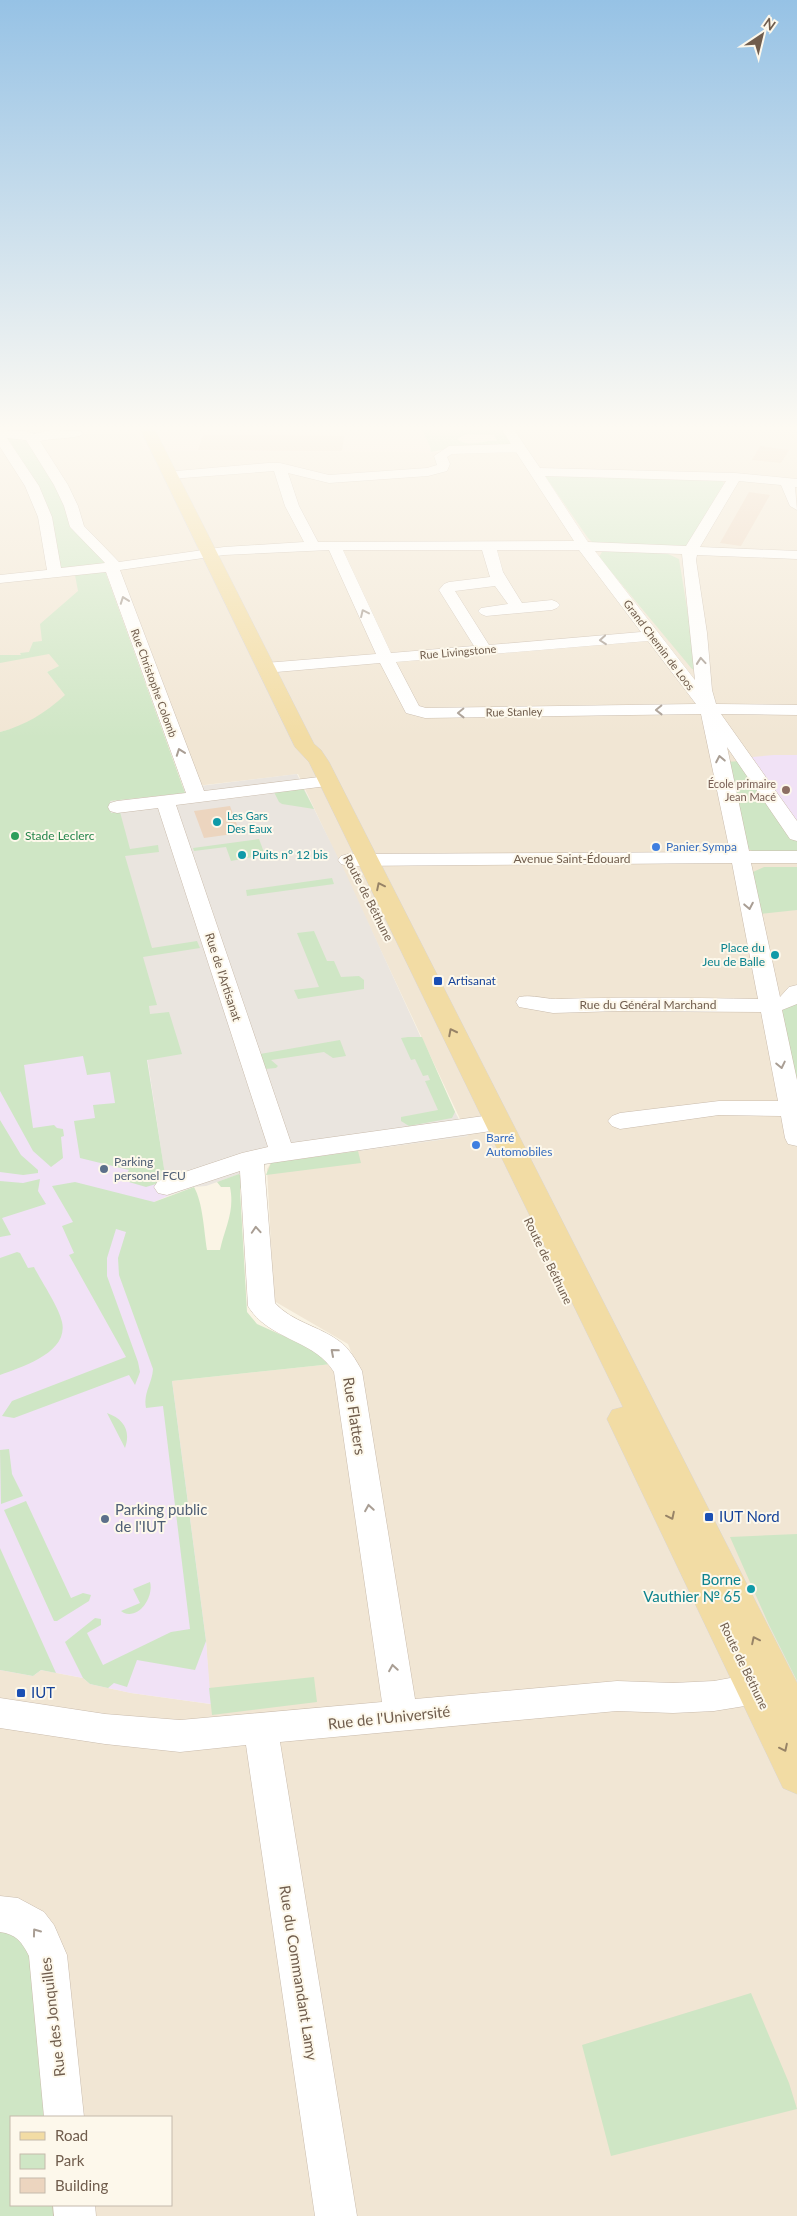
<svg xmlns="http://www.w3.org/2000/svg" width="797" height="2216" viewBox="0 0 797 2216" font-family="Lato,sans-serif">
<rect width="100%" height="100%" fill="#faf4e5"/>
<path fill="#f1e6d4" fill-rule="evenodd" d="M0 428H75L77 434 134 433 140 438 173 450 524 453 528 452 514 428H797V2216H0V1670L33 1676 41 1670 83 1678 90 1684 131 1693 210 1704 206 1641 172 1381 332 1364 354 1359 348 1344 274 1301 267 1169 271 1163 468 1136 298 774 196 786 116 571H105L91 651 47 672 66 695 45 713 18 727 0 732ZM11 2117H171V2205H11Z"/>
<path fill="#f9e6da" d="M75 428H421L430 446 431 452 144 451 140 438 134 433 77 434Z"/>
<path fill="#eae5df" d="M297 774 347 876 455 1112 468 1136 271 1163 206 1186 194 1187 168 1196 109 801 184 793 183 788Z"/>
<path fill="#f1e2f6" d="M774 755H797V823L752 757Z
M128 933 168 1196 154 1202 172 1381 206 1641 211 1704 131 1693 90 1684 83 1678 41 1670 33 1676 0 1670V947Z"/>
<path fill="#cfe6c5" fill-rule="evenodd" d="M421 428H501L513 447 452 448 431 452 430 446ZM466 434 494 435 497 441C484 439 469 449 457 439Z
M0 436 30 437 77 527 112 563 54 570 45 517Z
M543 473 722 481 724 483 687 546 680 547 593 543 588 538Z
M609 550 668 554 679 559 697 670 692 669 599 557 602 552Z
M105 571 185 793 110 801 111 813 120 812 130 849 158 845 159 852 125 856 152 948 197 941 200 948 143 957 157 1005 149 1006 150 1014 169 1012 182 1054 147 1060 166 1181 146 1187 122 1180 129 1170 80 1158 74 1121 95 1118 93 1105 115 1103 110 1072 87 1075 83 1056 24 1065 33 1128 54 1125 57 1128 63 1129 64 1136 61 1137 63 1158 51 1167 33 1151 0 1091V732C26 725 45 713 65 695L47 672 59 666 49 654 0 663V655H21L20 653 29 652 33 642 42 641 40 624 78 591 75 575Z
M741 761 797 840V851H752L747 848 726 762Z
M303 788 314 809 282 804 279 802 274 792Z
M259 839 265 855 231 861 226 847 194 851 193 848Z
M764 867H797V910L760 914 753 872Z
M332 878 334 884 247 896 246 890Z
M314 931 327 961H334L341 977 359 976 364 980V989L298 999 294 990 319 987 297 933Z
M797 989V1129L779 1005Z
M408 1037H422L455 1112 452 1118 409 1126 401 1121V1117L438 1110 425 1081 430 1080 428 1075 423 1076 415 1059 411 1060 401 1038Z
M340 1040 346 1056 333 1058 324 1052 271 1060 278 1066 276 1068 265 1069 260 1054Z
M0 1120 21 1155 38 1170V1173L23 1175 0 1172Z
M358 1151 361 1163 266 1175 271 1163Z
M239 1174 243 1180 240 1190 247 1312 257 1324 319 1352 332 1364 172 1381 206 1641 195 1670 137 1660 127 1687 114 1683 108 1688 90 1684 83 1678 65 1642 95 1618 101 1619V1625L87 1633 103 1665 171 1632 190 1629 163 1406 146 1408C143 1393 152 1384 153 1369L119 1275 118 1258 126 1232 116 1229 107 1258V1276L138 1362 140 1372 135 1385 129 1375 14 1418 2 1416 12 1401 126 1357 69 1255 74 1253 62 1226 73 1222 52 1186 75 1182 154 1202 194 1187C203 1203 204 1231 207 1250H220C225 1227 235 1212 230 1187H221L217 1182Z
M40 1179 38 1191 46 1204 2 1218 11 1235 0 1237V1181L23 1183Z
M17 1252 20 1253 28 1268 34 1267C41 1281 59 1307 62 1322 69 1353 21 1367 0 1375V1258Z
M107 1413C124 1419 131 1431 125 1448Z
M9 1449 12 1474 23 1496 1 1504 0 1450Z
M26 1501 71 1598 83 1593 91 1595 89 1601 57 1621H54L4 1510Z
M797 1534V1681L769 1625 730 1537Z
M0 1548 56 1673 41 1670 33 1676 0 1670Z
M150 1582C154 1596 140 1619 124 1613L121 1611 140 1603 133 1589Z
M314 1677 317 1702 212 1715 209 1688Z
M0 1927 34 1949 51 2117H11V2205H59L61 2216H0Z
M751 1993 789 2083 797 2109 611 2156 582 2045Z"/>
<path fill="#ecd5bf" d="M203 435H253L344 436 342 451 198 450Z
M760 446 789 450 781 463 752 460Z
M749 492 770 495 741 546 720 543Z
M230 806 240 833 204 838 194 811Z"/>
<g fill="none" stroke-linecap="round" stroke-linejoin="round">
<defs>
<path id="minor" d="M501 428H513L540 468 735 473 797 479V487H795L797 510 790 506 781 485 739 481 700 547 797 551V559L697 555 696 560 707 633 712 690 716 704 797 705V715L721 714 797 821V841L790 839 727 747 749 851H797V863H751L780 997 789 987 797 985V1004L782 1010 797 1080V1146L788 1144 785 1138 781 1116 719 1115 620 1129 612 1126 608 1121 612 1116 620 1113 719 1101H778L761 1012 619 1011 553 1013 519 1007 516 1002 519 997C533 994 547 1000 561 999 627 997 692 998 758 999L732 863 348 866 341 864 338 860 341 856 348 854 730 852 701 714 425 718 406 713 380 663 265 673 259 671 257 668 259 665 265 663 376 654 329 550 224 555 120 570 204 791 327 776 333 777 336 781 333 785 327 786 176 805 291 1143 498 1114 506 1117 510 1122 506 1127 498 1130 264 1164 275 1303C292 1322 319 1326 339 1341 349 1348 356 1360 362 1371L415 1699 617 1681 673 1683 714 1681 768 1671 780 1676 785 1686 780 1696 751 1705 714 1711 673 1713 617 1711 280 1742 357 2216H315L246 1745 180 1752 105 1744 0 1728V1698L105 1714 180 1720 382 1702 334 1372C314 1339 268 1340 248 1306L240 1171 167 1195 158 1193 154 1187 158 1181 242 1153 268 1147 158 808 117 813 110 811 108 807 110 803 117 801 186 793 106 572 0 583V575L47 570 38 517 25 486 0 447V430L24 431 35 434 51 430 81 431 83 434C78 439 51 438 40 441L68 485 78 506 84 526 119 562 224 547 304 542 285 506 274 471 170 479 165 478 163 475 165 472 268 463H280L329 475 427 468 437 465 434 456 449 446 511 444ZM7 438 26 440 54 485 64 506 70 527 105 563 61 568 52 517 39 486ZM516 452 574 541 318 542 299 506 288 473 329 483 428 476 447 471 450 464 447 457 452 454ZM545 476 726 481 686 546 588 542ZM343 550H482L490 577 449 582 444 584 439 590 474 646 391 653ZM497 550H579L641 632 489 645 455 591 495 586 508 604 481 608 478 611 481 614 486 616 552 610 557 608 560 605 557 602 552 600 522 603 503 572ZM595 551 682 554 695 680ZM648 641 696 704 426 708 419 706 396 662Z
M0 1896 18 1898 44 1912 54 1925 67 1955 84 2117H44L29 1956C22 1942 16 1934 0 1932Z
M53 2205H95L96 2216H54Z"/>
<path id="major" d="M140 428H154L314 744 321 750 329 762 797 1683V1794L783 1788 607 1419 612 1410 623 1407 309 762 295 747Z"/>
</defs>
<use href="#minor" stroke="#cabcad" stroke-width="1"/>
<use href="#major" stroke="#dad5d1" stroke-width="1"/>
<use href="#minor" fill="#fff" fill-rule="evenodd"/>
<use href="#major" fill="#f2dca4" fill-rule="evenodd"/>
</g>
<defs><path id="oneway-chevron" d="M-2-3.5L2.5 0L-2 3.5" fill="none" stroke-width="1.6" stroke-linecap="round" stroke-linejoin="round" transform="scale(1.25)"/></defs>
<g stroke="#a99e94">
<use href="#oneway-chevron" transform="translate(124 600) rotate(-110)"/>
<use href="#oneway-chevron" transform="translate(364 613) rotate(-115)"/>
<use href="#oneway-chevron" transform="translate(603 640) rotate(175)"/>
<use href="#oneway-chevron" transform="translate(701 661) rotate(-95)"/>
<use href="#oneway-chevron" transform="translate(659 710) rotate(179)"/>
<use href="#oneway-chevron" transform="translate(461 713) rotate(179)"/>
<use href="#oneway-chevron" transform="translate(180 752) rotate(-110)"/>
<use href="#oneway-chevron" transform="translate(720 759) rotate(-101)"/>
<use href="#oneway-chevron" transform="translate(749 906) rotate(79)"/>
<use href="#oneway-chevron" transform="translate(781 1065) rotate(78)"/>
<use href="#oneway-chevron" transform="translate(256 1230) rotate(-94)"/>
<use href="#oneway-chevron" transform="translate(334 1352) rotate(-139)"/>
<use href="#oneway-chevron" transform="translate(369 1508) rotate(-99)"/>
<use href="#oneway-chevron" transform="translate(393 1668) rotate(-99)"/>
<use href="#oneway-chevron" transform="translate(36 1932) rotate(-126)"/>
</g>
<g stroke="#978367">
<use href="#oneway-chevron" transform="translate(380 886) rotate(-116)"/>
<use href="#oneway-chevron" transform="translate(452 1032) rotate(-117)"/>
<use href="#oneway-chevron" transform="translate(671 1516) rotate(64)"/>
<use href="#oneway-chevron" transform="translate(755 1640) rotate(-116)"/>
<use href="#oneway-chevron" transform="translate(784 1748) rotate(64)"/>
</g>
<linearGradient id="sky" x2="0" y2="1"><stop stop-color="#96c2e5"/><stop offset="0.58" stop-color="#fdfaf3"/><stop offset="1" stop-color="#fdfaf3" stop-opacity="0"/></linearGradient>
<rect width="797" height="738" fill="url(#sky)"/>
<circle fill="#8d6e63" stroke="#fdf8eb" stroke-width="2" cx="786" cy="790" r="5"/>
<g fill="#0f9aa8" stroke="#fdf8eb" stroke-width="2">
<circle cx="217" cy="822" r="5"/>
<circle cx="242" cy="855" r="5"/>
<circle cx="775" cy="955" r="5"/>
<circle cx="751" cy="1589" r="5"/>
</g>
<circle fill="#2e9e5b" stroke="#fdf8eb" stroke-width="2" cx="15" cy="836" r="5"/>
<g fill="#3f7fe0" stroke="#fdf8eb" stroke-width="2">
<circle cx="656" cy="847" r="5"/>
<circle cx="476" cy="1145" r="5"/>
</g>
<g fill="#1a4fb4" stroke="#fdf8eb" stroke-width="2">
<rect x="433" y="976" width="10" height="10" rx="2.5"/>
<rect x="704" y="1512" width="10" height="10" rx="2.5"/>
<rect x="16" y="1688" width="10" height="10" rx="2.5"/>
</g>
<g fill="#5c6f8a" stroke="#fdf8eb" stroke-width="2">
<circle cx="104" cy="1169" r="5"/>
<circle cx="105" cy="1519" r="5"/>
</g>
<g text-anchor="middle" stroke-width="4" stroke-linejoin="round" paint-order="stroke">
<g font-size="11" fill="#705d4d" stroke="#fdf8eb">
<text transform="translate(659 645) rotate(53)" y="4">Grand Chemin de Loos</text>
<text transform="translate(458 652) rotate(-5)" y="4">Rue Livingstone</text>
<text transform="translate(154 683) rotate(70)" y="4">Rue Christophe Colomb</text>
<text transform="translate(514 712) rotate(-1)" y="4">Rue Stanley</text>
</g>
<g font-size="11" fill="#785e54" stroke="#fdf8eb" text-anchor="end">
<text x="776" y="788">École primaire<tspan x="776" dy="13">Jean Macé</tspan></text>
</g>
<g font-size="11" fill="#0d838f" stroke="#fdf8eb" text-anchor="start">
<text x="227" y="820">Les Gars<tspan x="227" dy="13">Des Eaux</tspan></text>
</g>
<g font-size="12" fill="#27864d" stroke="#fdf8eb" text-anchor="start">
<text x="25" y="840">Stade Leclerc</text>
</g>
<g font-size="12" fill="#366cbe" stroke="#fdf8eb" text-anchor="start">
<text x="666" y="851">Panier Sympa</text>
<text x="486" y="1142">Barré<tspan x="486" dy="14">Automobiles</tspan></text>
</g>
<g font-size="12" fill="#0d838f" stroke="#fdf8eb" text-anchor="start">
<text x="252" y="859">Puits n° 12 bis</text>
<text x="765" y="952" text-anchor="end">Place du<tspan x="765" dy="14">Jeu de Balle</tspan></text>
</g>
<g font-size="12" fill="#705d4d" stroke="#fdf8eb">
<text x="572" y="863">Avenue Saint-Édouard</text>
<text transform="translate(368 898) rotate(63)" y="4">Route de Béthune</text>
<text transform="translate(223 977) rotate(72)" y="4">Rue de l'Artisanat</text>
<text x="648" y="1009">Rue du Général Marchand</text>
<text transform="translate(548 1261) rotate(64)" y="4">Route de Béthune</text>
<text transform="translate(744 1666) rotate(64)" y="4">Route de Béthune</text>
</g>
<g font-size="12" fill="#164399" stroke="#fdf8eb" text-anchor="start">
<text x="448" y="985">Artisanat</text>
</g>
<g font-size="12" fill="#4e5e75" stroke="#fdf8eb" text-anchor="start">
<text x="114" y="1166">Parking<tspan x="114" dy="14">personel FCU</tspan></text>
</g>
<g font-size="15" fill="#705d4d" stroke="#fdf8eb">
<text transform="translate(354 1416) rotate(81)" y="5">Rue Flatters</text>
<text transform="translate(389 1718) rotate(-6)" y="5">Rue de l'Université</text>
<text transform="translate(298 1973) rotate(81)" y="5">Rue du Commandant Lamy</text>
<text transform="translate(53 2017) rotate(-97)" y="5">Rue des Jonquilles</text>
</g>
<g font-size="15" fill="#4e5e75" stroke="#fdf8eb" text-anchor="start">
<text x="115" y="1515">Parking public<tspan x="115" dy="17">de l'IUT</tspan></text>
</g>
<g font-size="15" fill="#164399" stroke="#fdf8eb" text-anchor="start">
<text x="719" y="1522">IUT Nord</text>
<text x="31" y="1698">IUT</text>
</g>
<g font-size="15" fill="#0d838f" stroke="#fdf8eb" text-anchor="end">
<text x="741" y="1585">Borne<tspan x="741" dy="17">Vauthier № 65</tspan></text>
</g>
</g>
<rect x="10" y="2116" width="162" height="90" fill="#fdf8eb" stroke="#c5baac"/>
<rect x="20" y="2132" width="25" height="8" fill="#f2dca4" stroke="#c5baac"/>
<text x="55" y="2141" font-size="15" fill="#705d4d">Road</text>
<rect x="20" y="2154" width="25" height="15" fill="#cfe6c5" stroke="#c5baac"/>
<text x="55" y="2166" font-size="15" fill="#705d4d">Park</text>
<rect x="20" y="2178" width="25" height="15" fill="#ecd5bf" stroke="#c5baac"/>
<text x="55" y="2191" font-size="15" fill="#705d4d">Building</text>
<g transform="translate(762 35) rotate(35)" stroke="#fdf8eb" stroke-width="4" paint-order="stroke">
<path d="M0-4L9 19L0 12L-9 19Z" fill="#705d4d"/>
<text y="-8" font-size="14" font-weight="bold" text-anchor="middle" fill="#705d4d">N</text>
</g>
</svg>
